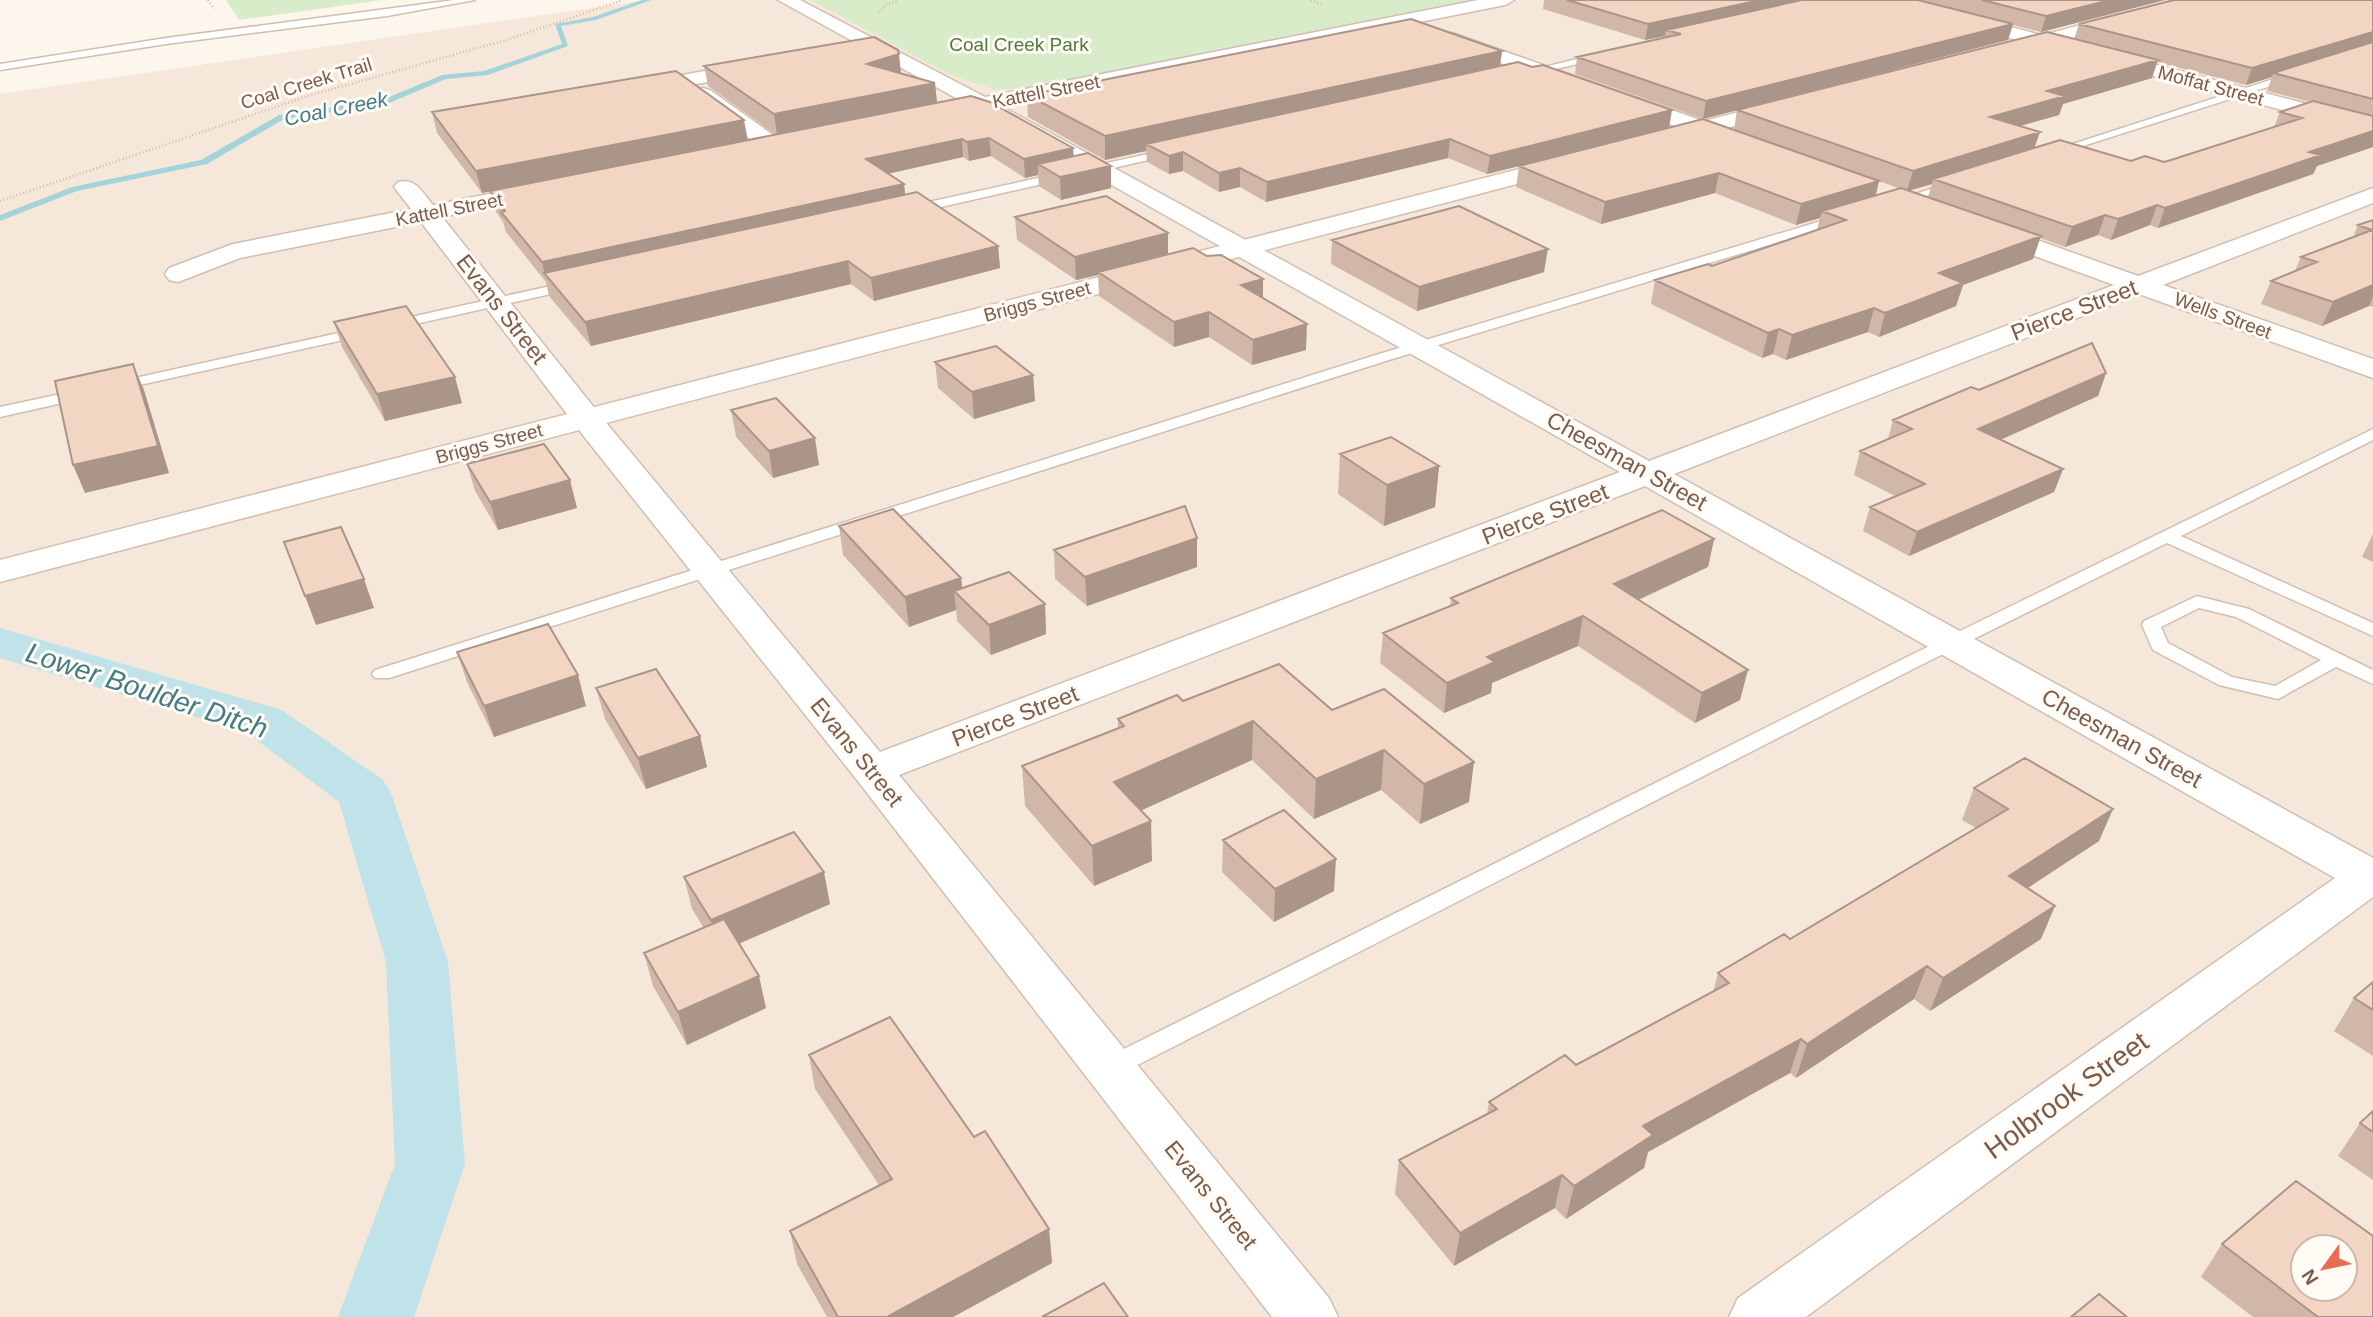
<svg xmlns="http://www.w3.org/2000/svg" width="2373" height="1317" viewBox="0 0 2373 1317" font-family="Helvetica,sans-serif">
<rect width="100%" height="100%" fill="#fdf6ec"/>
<path fill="#f5e8da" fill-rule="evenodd" d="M646 0H2373V1317H0V94ZM2303 1247H2345V1289H2303Z"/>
<path fill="#d8ecc9" d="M226 0H382L239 20Z
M810 0H1476L1020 89H993L951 75Z"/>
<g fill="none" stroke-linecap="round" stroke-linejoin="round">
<path fill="#a5d3da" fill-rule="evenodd" d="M642 0H651L596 20 561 26 568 46 488 75 446 79 387 104 284 119 207 164 77 191 0 221V215L72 187 201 160 279 115 382 100 442 75 484 71 562 44 555 24 593 17Z"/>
<path fill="#bfe3e8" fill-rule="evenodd" d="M0 628 282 710 383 780 391 793 448 962 465 1164 414 1317H338L395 1164 386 962 339 802 246 732 0 658Z"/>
<defs>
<path id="lane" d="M454 0H475L387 16 166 44 0 70V64L166 38Z
M1601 53 1604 54V58L1525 76 1520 73Z
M2295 72 2300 75 2299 77 2058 154 2048 152Z
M1171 149 1175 150V154L910 214 904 210 910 206Z
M1955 181 1961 184 1959 186 1897 206 1891 202Z
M1841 215 1845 216V222L1389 360 389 678H375L372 674 375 670 1379 354Z
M573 281 580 285 578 288 117 390 110 386 117 382Z
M84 389 92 394 89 397 0 417V407Z
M2373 429V440L2181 536 2373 623V636L2167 543 1921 665 1118 1075 1109 1078 1100 1075 1096 1068 1100 1061 1907 657Z
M2197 596 2249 609 2373 670V684L2336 667 2278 699 2219 685 2153 650 2142 625 2144 621ZM2199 608 2236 617 2321 660 2275 686 2232 677 2168 643 2161 627Z"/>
<path id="street" d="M778 0H800L985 97 1478 0H1514L1505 5 1001 106 1649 461 2114 285 1977 235 1974 230 1977 225 1986 223 1995 225 2138 276 2373 188V203L2163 285 2373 359V378L2139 294 1674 474 2373 858V897L1806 1317H1729L1738 1298 2335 878 1645 486 899 775 1329 1298 1338 1317H1272L857 780 586 439 421 222 240 258 178 282 169 280 165 274 169 268 233 244 411 209 394 187 398 182C416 178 422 192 433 205L544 183 552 185 556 190 552 195 442 217 608 425 880 752 1620 472 979 110 967 109 965 103Z
M1878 0H1907L2373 121V134L1881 4Z
M1452 33 1743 135 1746 140 1743 145H1727L1445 43 1443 39 1445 35Z
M756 62 763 64 766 68 763 72 636 95 629 93 626 89 629 85 636 83Z
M703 88 710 90 780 140 783 145 780 150H764L696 98 693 94 696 90Z"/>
<path id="secondary" d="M2177 0H2206L2203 4 2011 55 2002 49 2004 45Z
M1786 100 1793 102 1796 106 1793 110 1669 144 1661 142 1658 137 1661 132Z
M1566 157 1574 159 1577 164 1574 169 0 582V560Z"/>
</defs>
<use href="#lane" stroke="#d1beb0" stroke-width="3"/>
<use href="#street" stroke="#d1beb0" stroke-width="3"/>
<use href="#secondary" stroke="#d6c0b0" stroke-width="3"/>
<path stroke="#d9b8a5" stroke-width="2.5" stroke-dasharray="1 2.5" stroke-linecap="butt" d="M208 0 214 9
M1311 0 1322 5
M879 13 886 5 898 0
M0 201 308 96 506 40 623 0"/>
<use href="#lane" fill="#fff" fill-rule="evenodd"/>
<use href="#street" fill="#fff" fill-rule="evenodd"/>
<use href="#secondary" fill="#fff" fill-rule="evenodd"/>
</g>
<path fill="#d1b7a8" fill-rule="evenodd" d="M1544 0H2165L2041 32 2013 25 2008 40 1703 119 1575 74 1577 57 1665 37V36L1645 40 1543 9Z
M2373 0V147L2317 166 2313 174 2158 228 2150 225 2111 240 2098 235 2065 247 2040 238 2033 259 1963 285 1956 306 1879 337 1868 332 1786 360 1773 354 1762 358 1651 304 1655 280 1712 266 1817 230 1820 218 1796 225 1715 193 1601 224 1516 187 1519 166 1487 174 1448 158 1266 202 1240 187 1219 192 1183 171 1169 174 1147 162 1146 151 1105 160 1028 117 1027 95 1502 51 1500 66 1669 128 1734 130 1737 110 2074 39 2079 24ZM2157 62 2246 85 2272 77 2267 91 2311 102 2280 112 2274 127 2164 162 2131 161 2035 148 2020 126 2059 115 2063 104 2152 78ZM1879 181 1898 188 1876 195ZM1932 184 1928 197 1909 191Z
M704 66 901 73 935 83 937 103 1073 148 1074 157 1111 166V188L1061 200 1039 186 1038 175 1025 178 991 156 969 161 963 157 888 174 904 184 905 194 998 246 1000 268 874 301 851 284 591 346 549 296 546 282 506 232 503 222 495 210 490 191 482 193 437 133 432 112 748 140 776 135 708 86Z
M1015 217 1168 254 1263 298 1306 350 1252 365 1209 337 1174 347 1099 296 1098 275 1076 280 1017 240Z
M2373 220V307L2369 306 2322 326 2261 304 2271 281 2295 271 2301 257 2353 237 2358 225Z
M1332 240 1544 272 1417 311 1331 264Z
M334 322 462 403 385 421 342 347Z
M935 362 1033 375 1035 401 974 419 938 388Z
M2106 373 2098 396 2000 440 2063 469 2054 492 1909 556 1863 531 1870 507 1895 496 1854 475 1860 451 1888 439 1893 420 1979 390Z
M731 410 819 465 773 478 736 437Z
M1340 454 1439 466 1435 507 1384 526 1338 494Z
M467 464 577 508 498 530 475 491Z
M839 526 961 578 962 588 1045 604 1046 634 991 655 957 621 956 610 909 627 843 555Z
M2373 534V562L2362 557Z
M1197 538V567L1087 606 1055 579 1054 550Z
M1714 539 1708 567 1639 600 1740 700 1695 723 1578 646 1492 683 1491 693 1444 713 1380 663 1383 633 1450 607 1451 598Z
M457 652 586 706 494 737 467 682Z
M596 688 700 736 707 767 646 789 605 719Z
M1183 701 1332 710 1469 802 1420 824 1381 790 1314 819 1252 760 1141 810 1152 861 1094 886 1025 806 1022 766 1118 728V719Z
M1974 788 2099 841 2028 888 2041 939 1930 1011 1914 999 1796 1078 1790 1073 1648 1152 1644 1168 1566 1219 1555 1208 1454 1266 1395 1194 1399 1160 1487 1115 1489 1102 1576 1065 1713 992 1718 973 1790 939 1976 828 1962 820Z
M1223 840 1334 891 1274 922 1222 872Z
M684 877 830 904 739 944 766 1008 687 1045 653 986 644 953 704 928 692 909Z
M2373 982V1056L2334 1031 2354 998Z
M809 1055 974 1137 1049 1229 1052 1263 953 1317H827L797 1264 790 1231 879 1185 815 1089Z
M2373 1111V1180L2338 1156 2360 1123Z
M2222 1244 2373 1317H2253L2201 1277Z"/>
<path fill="#aa9588" d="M1761 0H1828L1666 30 1665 36 1645 40 1648 24Z
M2110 0H2165L2041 32 2046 16Z
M2013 24 2008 40 1703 119 1706 101Z
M2373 32V46L2273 73 2272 77 2246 85 2252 68Z
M1502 51 1499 73 1146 144V151L1105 160V136Z
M899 54 901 73 867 64Z
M2158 60 2152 78 2063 104 2059 115 1984 136 1990 117 2047 91Z
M935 83 937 103 777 135 774 114Z
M1672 110 1669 128 1487 174 1490 156Z
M744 120 748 141 482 193 476 171Z
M2373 131V147L2317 166 2313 174 2158 228 2165 208 2309 152Z
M2040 132 2033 152 1933 179 1932 184 1907 191 1913 171Z
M989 138 991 156 969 161 967 142Z
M962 139 963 157 868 178 866 159Z
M1450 139 1448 158 1266 202 1267 182Z
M1073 148 1074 167 1038 164V175L1025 178 1024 159Z
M1183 152V171L1169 174V156Z
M1111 166V188L1061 200 1060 177Z
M1240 168V187L1219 192V173Z
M1719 173 1715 193 1601 224 1605 202Z
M1879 181 1874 202 1822 211 1820 218 1796 225 1801 204Z
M904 184 906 204 545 274 542 262Z
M2157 205 2150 225 2111 240 2118 219Z
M2105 215 2098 235 2065 247 2072 227Z
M1168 233V257L1098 272V275L1076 280 1075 257Z
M2041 236 2033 259 1963 285 1956 306 1879 337 1885 313 1939 273Z
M998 246 1000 268 874 301 871 278Z
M1548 249 1544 272 1417 311 1419 287Z
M848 261 851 284 591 346 585 322Z
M1263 279V304L1241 285Z
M2373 285V297L2369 306 2322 326 2333 302Z
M1874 308 1868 332 1786 360 1792 335Z
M1209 312V337L1174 347V322Z
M1307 324 1306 350 1252 365 1253 340Z
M1779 329 1773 354 1762 358 1768 333Z
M133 364 144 390 169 473 85 493 73 465Z
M2106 373 2098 396 1971 453 1978 429Z
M1033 375 1035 401 974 419 972 392Z
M455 377 462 403 385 421 377 394Z
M815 438 819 465 773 478 769 451Z
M1439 466 1435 507 1384 526 1387 485Z
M2063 469 2054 492 1909 556 1917 532Z
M570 480 577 508 498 530 490 502Z
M1197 538V567L1087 606 1085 577Z
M1714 539 1708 567 1609 613 1614 584Z
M961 578 964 601 954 591 956 610 909 627 905 597Z
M364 579 374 608 316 625 305 596Z
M1045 604 1046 634 991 655 989 625Z
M1583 616 1578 646 1492 683 1491 693 1444 713 1447 683 1487 657Z
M1748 670 1740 700 1695 723 1702 693Z
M578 675 586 706 494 737 484 706Z
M1253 721 1252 760 1116 822 1114 782Z
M700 736 707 767 646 789 638 758Z
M1384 750 1381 790 1314 819 1316 779Z
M1474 762 1469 802 1420 824 1424 784Z
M2113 809 2099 841 1997 908 2009 876Z
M1151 821 1152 861 1094 886 1092 846Z
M1336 859 1334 891 1274 922 1275 889Z
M824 872 830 904 719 952 711 920Z
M2055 906 2041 939 1930 1011 1943 978Z
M1927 966 1914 999 1796 1078 1807 1044Z
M759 976 766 1008 687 1045 678 1012Z
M1801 1039 1790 1073 1648 1152 1644 1168 1566 1219 1574 1186 1643 1126Z
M1562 1175 1555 1208 1454 1266 1460 1233Z
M1049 1229 1052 1263 953 1317H887Z"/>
<path fill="#f3d5c3" stroke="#aa9588" stroke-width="2" fill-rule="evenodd" d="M1567 0H1761L1648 24Z
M1802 0H1918L2013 24 1706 101 1577 57 1681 34 1666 30Z
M1982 0H2110L2046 16Z
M2174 0H2373V32L2252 68 2079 24Z
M1411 19 1502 51 1105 136 1027 95Z
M2047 32 2158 60 2047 91 2065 96 1990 117 2040 132 1913 171 1737 110Z
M874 37 898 50 899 54 867 64 935 83 774 114 704 66Z
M2373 42V99L2273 73Z
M1518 62 1532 67 1543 65 1672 110 1490 156 1450 139 1267 182 1240 168 1219 173 1183 152 1169 156 1146 144Z
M676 71 744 120 476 171 432 112Z
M971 96 990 102 1073 148 1024 159 989 138 967 142 962 139 866 159 904 184 542 262 501 212 505 211 490 191Z
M2313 101 2373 116V131L2309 152 2321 155 2165 208 2157 205 2118 219 2105 215 2072 227 1933 179 2060 140 2131 161 2145 156 2164 162 2171 160 2302 118 2280 112Z
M1703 119 1879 181 1801 204 1719 173 1605 202 1519 166Z
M1088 153 1111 166 1060 177 1038 164Z
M1901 188 2041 236 1939 273 1963 283 1885 313 1874 308 1792 335 1779 329 1768 333 1655 280 1708 264 1712 266 1846 220 1822 211Z
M917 192 998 246 871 278 848 261 585 322 544 273Z
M1106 196 1168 233 1075 257 1015 217Z
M1459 206 1548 249 1419 287 1332 240Z
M2373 220V285L2333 302 2271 281 2317 262 2301 257 2372 230 2358 225Z
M1193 248 1207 256 1221 255 1263 279 1241 285 1307 324 1253 340 1209 312 1174 322 1098 272Z
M406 306 455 377 377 394 334 322Z
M2092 343 2106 373 1978 429 2063 469 1917 532 1870 507 1925 484 1860 451 1912 429 1893 420 1971 387 1979 390Z
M996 346 1033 375 972 392 935 362Z
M133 364 158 446 73 465 55 381Z
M776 398 815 438 769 451 731 410Z
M1391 437 1439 466 1387 485 1340 454Z
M544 444 570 480 490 502 467 464Z
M1185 506 1197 538 1085 577 1054 550Z
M893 509 961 578 905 597 839 526Z
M1662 510 1714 539 1614 584 1748 670 1702 693 1583 616 1487 657 1495 662 1447 683 1383 633 1458 603 1451 598Z
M341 527 364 579 305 596 284 542Z
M1009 572 1045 604 989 625 954 591Z
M548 624 578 675 484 706 457 652Z
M1279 664 1332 710 1384 689 1474 762 1424 784 1384 750 1316 779 1253 721 1114 782 1151 821 1092 846 1022 766 1124 726 1118 719 1177 695 1183 701Z
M656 669 700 736 638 758 596 688Z
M2025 758 2113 809 2009 876 2055 906 1943 978 1927 966 1807 1044 1801 1039 1643 1126 1653 1135 1574 1186 1562 1175 1460 1233 1399 1160 1497 1109 1489 1102 1565 1055 1576 1065 1729 983 1718 973 1784 934 1790 939 2008 809 1974 788Z
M1284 810 1336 859 1275 889 1223 840Z
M794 832 824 872 711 920 684 877Z
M724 919 759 976 678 1012 644 953Z
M2373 982V1010L2354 998Z
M890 1017 974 1137 985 1131 1049 1229 887 1317H838L790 1231 892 1179 809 1055Z
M2373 1111V1132L2360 1123Z
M2296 1181 2373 1236V1317H2318L2222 1244ZM2303 1247H2345V1289H2303Z
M1104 1283 1128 1317H1042Z
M2099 1294 2127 1317H2071Z"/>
<g text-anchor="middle" stroke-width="6" stroke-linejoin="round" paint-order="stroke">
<g font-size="19" fill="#537a41" stroke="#fffaf3">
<text x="1019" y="51">Coal Creek Park</text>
</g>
<g font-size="19" fill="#7a5c4d" stroke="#fffaf3">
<text transform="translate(306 83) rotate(-17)" y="7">Coal Creek Trail</text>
<text transform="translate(2211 85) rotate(15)" y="7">Moffat Street</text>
<text transform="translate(1046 91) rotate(-11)" y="7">Kattell Street</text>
<text transform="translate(449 209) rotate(-11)" y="7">Kattell Street</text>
<text transform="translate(1037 301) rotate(-15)" y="7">Briggs Street</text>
<text transform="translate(2223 315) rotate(20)" y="7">Wells Street</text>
<text transform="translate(489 443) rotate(-15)" y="7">Briggs Street</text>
</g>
<g font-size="21" font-style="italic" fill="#437c86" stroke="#fffaf3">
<text transform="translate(336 109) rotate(-11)" y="7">Coal Creek</text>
</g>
<g font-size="23" fill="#7a5c4d" stroke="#fffaf3">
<text transform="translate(502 309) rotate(52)" y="8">Evans Street</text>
<text transform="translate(2074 310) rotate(-21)" y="8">Pierce Street</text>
<text transform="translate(1627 461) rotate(29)" y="8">Cheesman Street</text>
<text transform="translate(1545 514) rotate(-21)" y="8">Pierce Street</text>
<text transform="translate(1015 716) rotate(-21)" y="8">Pierce Street</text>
<text transform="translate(2122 738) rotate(29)" y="8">Cheesman Street</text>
<text transform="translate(857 752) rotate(51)" y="8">Evans Street</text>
<text transform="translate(1211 1195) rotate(51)" y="8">Evans Street</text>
</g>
<g font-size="28" font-style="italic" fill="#437c86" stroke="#fffaf3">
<text transform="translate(147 690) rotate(18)" y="10">Lower Boulder Ditch</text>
</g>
<g font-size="28" fill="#7a5c4d" stroke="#fffaf3">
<text transform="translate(2066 1095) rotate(-36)" y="10">Holbrook Street</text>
</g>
</g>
<g transform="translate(2324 1268) rotate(237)"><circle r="33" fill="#fffaf3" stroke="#cabbb1" stroke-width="2"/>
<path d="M0-5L12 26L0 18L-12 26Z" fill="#e76f51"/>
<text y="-10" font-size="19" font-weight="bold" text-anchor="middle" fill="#7a5c4d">N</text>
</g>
</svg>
